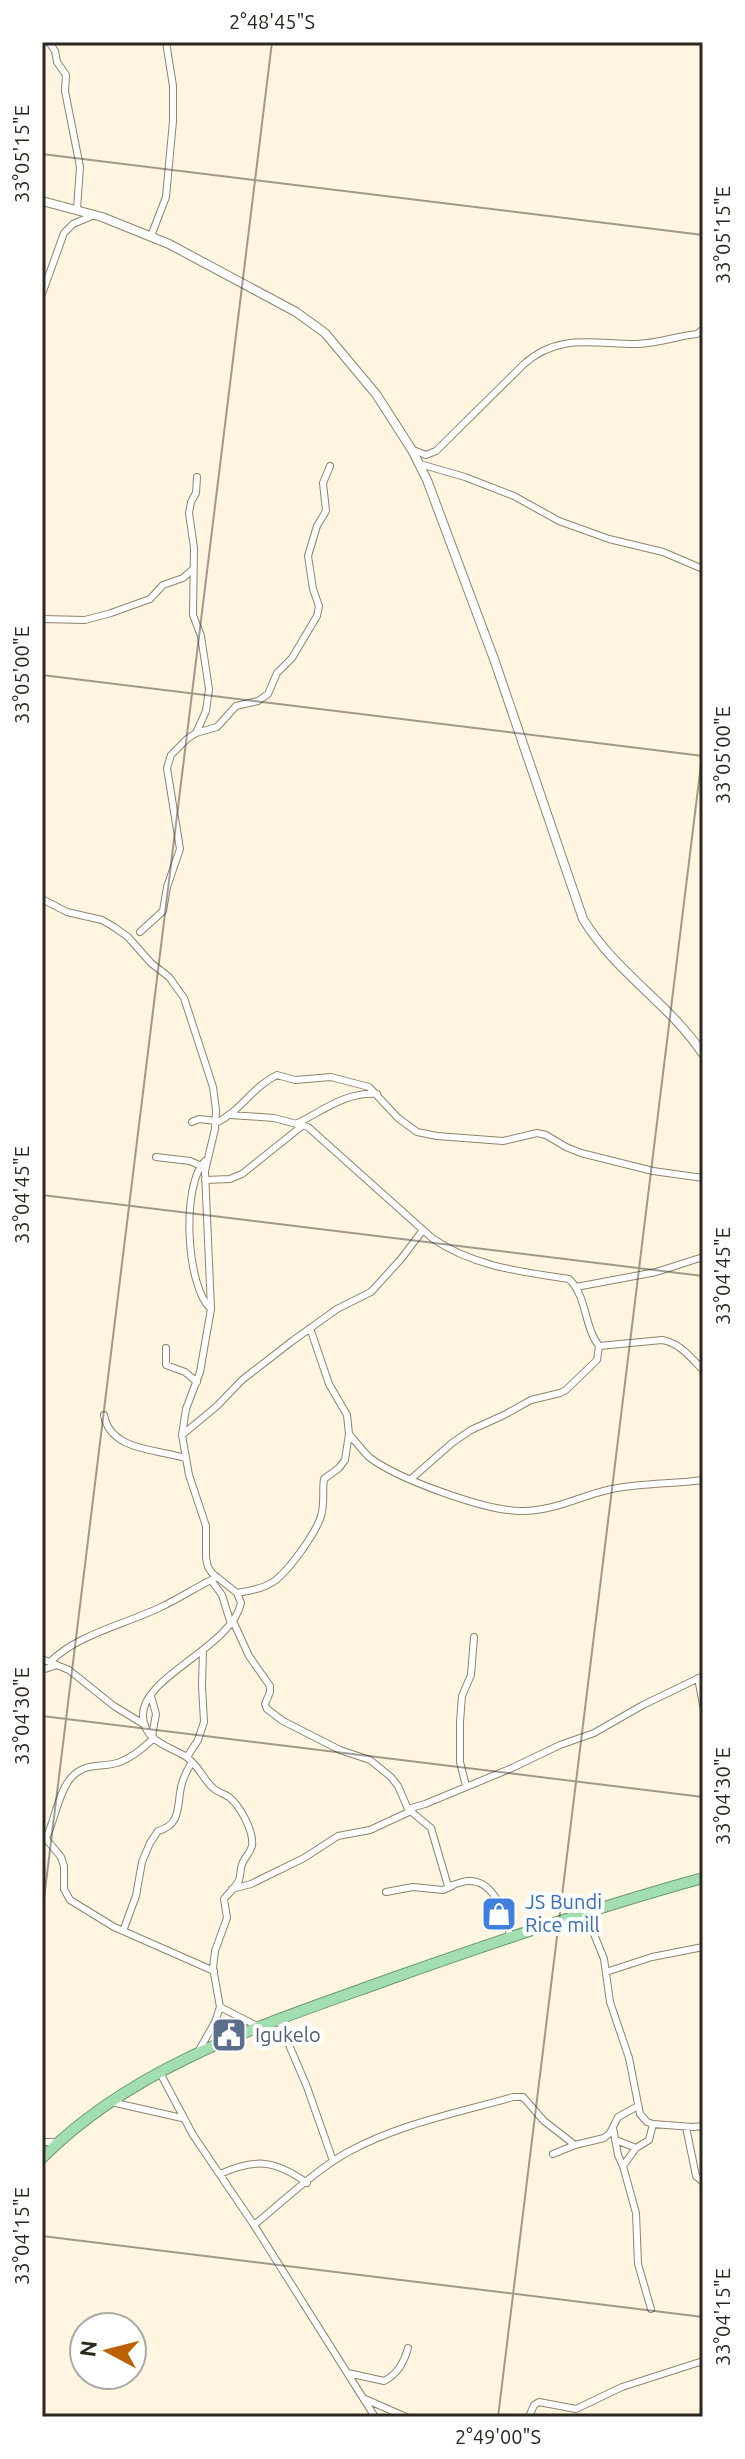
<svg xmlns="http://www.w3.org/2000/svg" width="745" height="2459" viewBox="0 0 745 2459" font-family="Ubuntu,sans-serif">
<rect width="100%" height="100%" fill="#fff5e1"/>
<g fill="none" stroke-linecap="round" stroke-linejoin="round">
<defs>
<path id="minor" d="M49 42 55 51 57 62 66 75 65 91 80 167 77 209
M151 236 166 197 173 121V86L166 42
M42 294 64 233 73 224 94 215
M413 450 426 455 436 451 524 364C558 333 594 344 636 344 656 344 677 336 697 334L703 329
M420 464 465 477 514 496 559 521 609 539 663 552 703 569
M42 619 85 620 111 613 150 599 163 585 183 578 192 570
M196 733 206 711 209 689 201 636 193 615 194 548 189 513 191 502 196 493 197 477
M42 899 67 912 102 920 114 927 128 937 151 963 169 977 184 998 213 1087 216 1110 215 1129 205 1171 211 1309 200 1372 186 1409 182 1435 189 1475 206 1526V1558L208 1567 212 1573 237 1593 241 1603C232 1647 141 1677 143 1716 143 1740 168 1746 185 1756 198 1764 202 1778 213 1788 218 1792 224 1794 229 1797 240 1806 254 1831 252 1846 250 1853 246 1856 243 1862 240 1868 241 1874 239 1880 236 1887 229 1893 224 1899L227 1918 215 1951 213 1968 220 2007 215 2022 198 2052
M140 932 163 911 167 887 180 849 167 768 171 755 187 739 196 733 217 727 236 706 258 701 268 694 277 673 292 658 317 616 319 606 313 589 308 556 317 526 326 511 323 483 330 466
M231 1115 274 1118 308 1127 432 1238C472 1266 521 1272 569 1279 587 1296 584 1327 599 1346L662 1340C680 1343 690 1357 703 1370
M192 1122 199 1119 216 1121
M216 1123C241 1111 252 1087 277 1075L295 1080 331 1077 369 1087 398 1118 417 1132 437 1136 503 1141 537 1133 546 1135 566 1147 581 1153 653 1171 703 1178
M296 1124C324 1110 345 1092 377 1094
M156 1157 190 1161 201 1166
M205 1161C181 1185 186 1287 211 1309
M205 1180 230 1179 242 1174 302 1126
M576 1287 656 1272 703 1257
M166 1348V1365L185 1372 197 1382
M104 1415C110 1451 157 1449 185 1458
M349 1434C355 1441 362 1450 369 1457 397 1479 488 1512 523 1511 555 1511 582 1495 612 1489 642 1483 673 1484 703 1480
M182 1435 217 1406 242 1380 291 1342 337 1309 371 1292 401 1259 423 1230
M411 1479 452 1443 471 1430 504 1415 531 1400 560 1393 566 1390 597 1360 599 1346
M211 1580 222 1595 231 1624
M237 1593C249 1591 262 1589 273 1582 288 1572 316 1533 321 1516 325 1504 322 1491 324 1479L339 1468 345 1460 349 1434 347 1415 329 1384 310 1328
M233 1621 249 1656 270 1686V1692L265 1704 267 1709 283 1721 340 1750 370 1760 391 1777 398 1786 408 1809 431 1828 448 1886C455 1885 460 1882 467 1881 496 1879 504 1916 511 1937
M42 1659 69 1670 114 1706 145 1725
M50 1662C78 1634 126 1624 161 1607 180 1598 198 1586 217 1577
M42 1670 57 1665
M698 1678 703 1705
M151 1696 156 1714 152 1736
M187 1757 198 1740 204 1722 202 1686 203 1650
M466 1786 460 1762V1722L462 1696 471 1675 474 1637
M408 1809 425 1804 512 1768 560 1745 594 1733 643 1705 703 1676
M42 1834 61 1857 64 1866V1889L70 1900 114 1927 214 1971
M46 1838C55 1820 58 1794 70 1779 84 1762 99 1768 117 1763 132 1758 143 1748 154 1738
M232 1889 251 1884 304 1858 338 1836 370 1830 411 1811
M386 1892 413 1887 443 1890 452 1886
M585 1912 604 1959 610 2002 629 2058 640 2114 647 2122 653 2124 693 2127 703 2126
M123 1931 136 1896 142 1862 150 1843 158 1831C181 1825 177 1807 181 1787 183 1778 187 1770 192 1762
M606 1972 652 1957 703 1947
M220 2007 259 2027
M278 2019 307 2087 333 2161
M159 2071 193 2135 254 2225 375 2417
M111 2102 182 2118
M686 2127 696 2176 703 2182
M613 2128 618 2155 623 2166
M616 2140 636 2148
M42 2142H59
M553 2154 575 2145 604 2138 610 2133 618 2117 638 2106
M220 2174C256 2158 275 2160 307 2183
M254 2225C282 2202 317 2169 348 2152 399 2124 457 2113 513 2097H523L544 2121 575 2145
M651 2309 638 2264 636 2213 623 2166 636 2148 649 2140 653 2124
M348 2373 384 2381C398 2374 404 2362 408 2348
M365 2399 406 2417
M529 2417 534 2405 539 2402 576 2409 622 2387 703 2361"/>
<path id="tertiary" d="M42 201 102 217 169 244 296 312 325 333 376 394 412 450 427 480 494 659 583 919C616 973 669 1003 703 1054"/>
<path id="trunk" d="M42 2158C137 2063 266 2024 390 1979 494 1942 597 1907 703 1878"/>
</defs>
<use href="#minor" stroke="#8e846d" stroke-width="8"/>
<use href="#tertiary" stroke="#8e846d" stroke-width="10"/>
<use href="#trunk" stroke="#6a9971" stroke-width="12"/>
<use href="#minor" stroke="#fff" stroke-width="6"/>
<use href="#tertiary" stroke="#fff" stroke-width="8"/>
<use href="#trunk" stroke="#a2deb0" stroke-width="10"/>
</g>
<path fill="none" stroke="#2c271e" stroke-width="2" stroke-opacity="0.45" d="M42 154 703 235M42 675 703 756M42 1195 703 1276M42 1716 703 1797M42 1915 272 42M42 2236 703 2317M498 2417 703 748"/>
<defs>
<symbol id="shop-square" viewBox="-11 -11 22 22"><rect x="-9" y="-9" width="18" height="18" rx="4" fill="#3f7fe0" stroke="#fff"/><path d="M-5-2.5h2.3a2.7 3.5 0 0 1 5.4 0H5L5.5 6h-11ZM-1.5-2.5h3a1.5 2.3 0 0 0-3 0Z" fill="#fff"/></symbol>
<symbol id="civic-square" viewBox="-11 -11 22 22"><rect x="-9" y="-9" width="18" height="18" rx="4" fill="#5c6f8a" stroke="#fff"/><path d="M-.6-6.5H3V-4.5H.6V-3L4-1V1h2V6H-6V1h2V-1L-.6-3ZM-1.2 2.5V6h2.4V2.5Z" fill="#fff"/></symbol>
</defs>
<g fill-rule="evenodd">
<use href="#shop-square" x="479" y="1894" width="40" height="40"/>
<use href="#civic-square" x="209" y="2015" width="40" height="40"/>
</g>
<g text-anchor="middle" stroke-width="8" stroke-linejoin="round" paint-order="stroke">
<g font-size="20" fill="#366cbe" stroke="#fff" text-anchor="start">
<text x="525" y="1909">JS Bundi<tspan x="525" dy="23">Rice mill</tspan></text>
</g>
<g font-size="20" fill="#4e5e75" stroke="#fff" text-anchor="start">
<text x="255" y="2042">Igukelo</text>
</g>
</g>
<rect width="745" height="2459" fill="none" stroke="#ffffff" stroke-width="88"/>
<g transform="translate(108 2351) rotate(277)"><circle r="38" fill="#ffffff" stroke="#aba9a5" stroke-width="2"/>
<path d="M0-6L14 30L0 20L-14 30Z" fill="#bb6101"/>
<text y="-12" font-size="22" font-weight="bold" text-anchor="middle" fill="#2c271e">N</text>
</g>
<rect x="44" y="44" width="657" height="2371" fill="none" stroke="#2c271e" stroke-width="3"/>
<g font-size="20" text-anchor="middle" fill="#2c271e">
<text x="272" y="29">2°48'45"S</text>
<text transform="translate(22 154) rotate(-90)" y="7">33°05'15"E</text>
<text transform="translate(723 235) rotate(-90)" y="7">33°05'15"E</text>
<text transform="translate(22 675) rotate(-90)" y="7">33°05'00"E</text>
<text transform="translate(723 755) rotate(-90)" y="7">33°05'00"E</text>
<text transform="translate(22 1195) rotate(-90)" y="7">33°04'45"E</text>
<text transform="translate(723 1276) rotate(-90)" y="7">33°04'45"E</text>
<text transform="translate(22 1716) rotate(-90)" y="7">33°04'30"E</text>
<text transform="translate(723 1796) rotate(-90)" y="7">33°04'30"E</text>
<text transform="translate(22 2236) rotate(-90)" y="7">33°04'15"E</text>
<text transform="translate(723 2317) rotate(-90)" y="7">33°04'15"E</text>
<text x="498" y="2444">2°49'00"S</text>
</g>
</svg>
